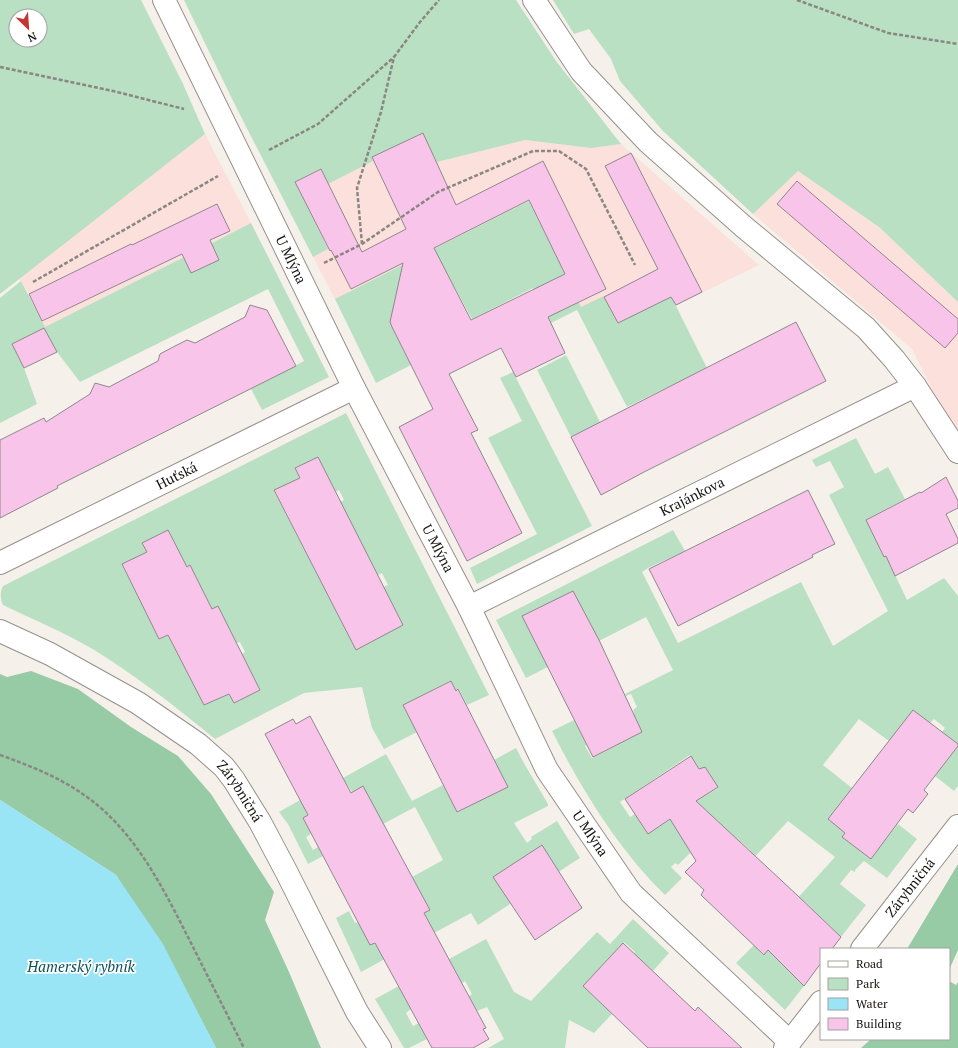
<svg xmlns="http://www.w3.org/2000/svg" width="958" height="1048" viewBox="0 0 958 1048" font-family="'PT Serif',serif">
<rect width="100%" height="100%" fill="#f6f0eb"/>
<path fill="#fbe0dc" d="M423 133 437 162 525 140 591 148 621 144 759 265 675 306 671 297 618 323 581 307 529 202 335 299 313 257 328 249 295 182 321 169 328 183 373 161 372 157Z
M205 134 251 223 45 327 29 294 21 281 18 279Z
M798 171 879 227 958 302V442L912 349 753 214Z"/>
<path fill="#b9e0c3" fill-rule="evenodd" d="M0 0H141L183 84 205 134 0 294ZM16 16H40V40H16Z
M184 0H516L556 61 621 144 591 148 525 140 437 162 422 133 372 157 373 161 328 184 320 169 295 182 328 249 313 257 236 107Z
M553 0H958V302L879 227 798 171 753 214 663 131 620 81 611 59 589 29 574 34Z
M529 201 581 307 604 296 618 323 671 296 707 368 627 407 577 310 551 323 533 288 472 319 454 286 397 337 411 365 376 383 335 299Z
M251 223 329 377 262 410 251 389 304 361 268 289 80 382 57 352 44 328 12 344 24 368 37 404 0 423V298L21 281 45 327 184 257 193 272 218 259 210 244Z
M566 355 600 422 571 437 537 370Z
M513 372 592 526 477 584 470 568 537 534 488 438 522 421 500 378Z
M346 413 489 695 467 705 459 689 456 691 450 681 403 705 417 732 384 749 372 728 362 687 304 693 215 739C175 706 135 675 91 648 63 632 32 619 3 605 0 599 0 591 3 586ZM318 457 336 492 339 490 344 500 340 502 378 575 382 573 388 585 383 587 403 625 356 650 274 491 300 478 295 468ZM168 530 187 567 190 565 209 611 236 643 240 642 245 652 242 654 260 690 234 703 229 694 204 705 168 635 159 639 122 565 147 552 142 543Z
M856 438 875 474 888 467 905 499 867 519 878 541 877 542 884 557 886 556 907 600 944 578 958 596V744L942 732 945 728 944 727 934 719 930 723 913 710 889 741 859 719 823 765 852 788 828 819 845 832 842 837 853 845 873 855 898 824 917 839 887 878 864 861 855 870V872L851 870 840 884 866 905 841 937 805 902 795 901 835 857 788 821 752 860 750 850 727 830 697 860 690 853 678 865 675 863 671 867 682 878 665 895C617 848 582 790 552 731L574 720 587 745 585 746 592 758 642 732 633 714 634 713 633 710 637 707 631 694 626 696 625 694 673 670 646 617 526 678 496 620 673 530 685 551 648 568 642 572 678 643 801 582 833 646 888 611 829 495 844 487 830 461 816 467 812 460ZM690 755 699 769 705 767 718 788 691 804 673 824 670 819 648 834 635 814 630 817 620 802Z
M958 746V786L954 791 935 776Z
M516 748 525 765 548 804V806L514 823 527 843 532 839 531 837 557 821 580 858 510 903V904L478 925 471 913 434 933 424 913 412 877 443 860 415 807 383 824 363 787 352 792 343 778 386 754 412 801 443 785 457 812 503 788 502 776 494 760Z
M300 800 308 815 303 818 311 834 306 837 313 850 318 847 323 856 308 864 288 824 279 812Z
M349 911 355 923 358 922 370 945 376 942 385 959 361 972 336 918Z
M633 919 669 953 653 971 634 954 635 952 624 942 583 986 612 1014 594 1033 569 1020 565 1048H488L504 1039 487 1007 477 1011 469 996 472 994 465 981 462 983 449 959 486 939 514 992 531 1001 597 932 610 944Z
M754 945 763 955 768 950 803 984 804 986 785 1010 736 963Z
M399 986 411 1009 406 1013 413 1026 419 1023 427 1039 409 1048H404L375 999Z"/>
<path fill="#97cba5" d="M31 671 78 689 131 727 178 756 211 794 274 892 265 920 289 972 321 1048H216L194 1006 116 875 0 800V674L7 677Z
M958 864V950L949 970V949H907Z
M949 981 956 985 958 982V1048H861L871 1039H949Z"/>
<path fill="#9ae5f5" d="M0 800 116 875 163 944 216 1048H0Z"/>
<path fill="#f9c4e9" stroke="#8e888c" fill-rule="evenodd" d="M423 133 456 205 543 161 606 289 548 317 565 353 516 377 501 348 449 374 478 430 471 433 522 533 467 561 399 427 433 409 392 327 390 322 403 263 351 289 331 250 330 251 295 182 321 169 362 252 406 229 372 157ZM529 200 565 274 471 320 434 248Z
M631 153 702 292 676 305 671 297 618 323 604 297 658 269 605 166Z
M797 181 958 319V333L945 348 777 204Z
M217 204 230 231 210 240 219 260 191 273 182 254 42 321 29 294 131 244 132 245Z
M250 305 267 310 296 366 57 486 58 488 0 518V440L44 418 46 422 90 394 95 383 109 387 158 361 160 354 175 346 187 340 195 343 245 317Z
M796 322 826 381 644 472 601 495 571 437Z
M44 328 57 352 24 368 12 344Z
M318 457 403 625 356 650 274 490 300 478 295 468Z
M946 477 958 501V508L946 514 958 539V543L895 576 886 556 884 557 866 520 920 492 921 493Z
M808 490 835 544 812 555 813 557 678 626 649 569Z
M168 530 187 567 190 565 212 609 218 606 260 690 234 703 229 694 204 705 168 635 159 639 122 564 147 552 142 543Z
M573 591 599 640 642 732 593 757 522 616Z
M451 681 456 691 458 689 508 787 457 812 403 705Z
M913 710 958 744V746L924 790 928 794 913 813 908 809 871 859 842 837 845 833 828 819Z
M310 716 351 793 363 786 430 910 424 913 486 1028 483 1029 489 1039 473 1048H432L375 943 370 945 303 818 308 815 265 734 293 719 296 724Z
M691 756 699 769 705 767 718 787 696 801 797 895 841 937 832 949H821V963L804 986 768 950 764 955 701 895 704 890 685 872 696 861 670 819 648 834 625 799Z
M542 845 582 908 535 940 493 877Z
M623 943 695 1011 698 1007 742 1048H648L583 986Z"/>
<g fill="none" stroke-linecap="round" stroke-linejoin="round">
<defs>
<g id="minor">
<path id="s1" d="M164 0 354 388 469 607 547 770 631 893 790 1042"/>
<path d="M534 0 581 71 648 142 744 227 866 328 894 359 915 386 958 452"/>
<path id="s2" d="M0 563 354 388"/>
<path id="s3" d="M469 607 915 386"/>
<path id="s4" d="M0 631 50 654 138 703 198 744 224 767 234 780 260 822 287 873 357 1012 380 1048"/>
<path id="s5" d="M862 949 958 826"/>
<path d="M785 1048 821 1002"/>
</g>
</defs>
<use href="#minor" stroke="#96918c" stroke-width="24"/>
<path stroke="#8a8682" stroke-width="2.5" stroke-dasharray="4 2" stroke-linecap="butt" d="M797 0 888 33 958 44
M0 67 113 91 184 109
M269 150 318 124 394 57
M362 244 357 188 381 112 394 57 420 22 439 0
M324 263 362 244 438 192 533 151H559L586 169 635 265
M33 282 218 176
M0 755C31 766 61 778 87 797 137 833 165 892 192 945 209 979 227 1014 244 1048"/>
<use href="#minor" stroke="#fff" stroke-width="22"/>
</g>
<g text-anchor="middle" stroke-width="3.5" stroke-linejoin="round" paint-order="stroke">
<g font-size="14" fill="#151311" stroke="#fff">
<text dy="5" stroke="none"><textPath href="#s1" startOffset="289">U Mlýna</textPath></text>
<text dy="5" stroke="none"><textPath href="#s2" startOffset="197">Huťská</textPath></text>
<text dy="5" stroke="none"><textPath href="#s3" startOffset="249">Krajánkova</textPath></text>
<text dy="5" stroke="none"><textPath href="#s1" startOffset="613">U Mlýna</textPath></text>
<text dy="5" stroke="none"><textPath href="#s4" startOffset="292">Zárybničná</textPath></text>
<text dy="5" stroke="none"><textPath href="#s1" startOffset="937">U Mlýna</textPath></text>
<text dy="5" stroke="none"><textPath href="#s5" startOffset="78">Zárybničná</textPath></text>
</g>
<g font-size="15" font-style="italic" fill="#0f515c" stroke="#fff">
<text x="81" y="972">Hamerský rybník</text>
</g>
</g>
<rect x="820" y="948" width="130" height="92" fill="#ffffff" stroke="#a1a1a0"/>
<rect x="828" y="961" width="20" height="6" fill="#ffffff" stroke="#a1a1a0"/>
<text x="856" y="968" font-size="12" fill="#151311">Road</text>
<rect x="828" y="978" width="20" height="12" fill="#b9e0c3" stroke="#a1a1a0"/>
<text x="856" y="988" font-size="12" fill="#151311">Park</text>
<rect x="828" y="998" width="20" height="12" fill="#9ae5f5" stroke="#a1a1a0"/>
<text x="856" y="1008" font-size="12" fill="#151311">Water</text>
<rect x="828" y="1018" width="20" height="12" fill="#f9c4e9" stroke="#a1a1a0"/>
<text x="856" y="1028" font-size="12" fill="#151311">Building</text>
<g transform="translate(28 28) rotate(155)"><circle r="19" fill="#ffffff" stroke="#a1a1a0"/>
<path d="M0-3L7 15L0 10L-7 15Z" fill="#c43535"/>
<text y="-6" font-size="11" font-weight="bold" text-anchor="middle" fill="#151311">N</text>
</g>
</svg>
